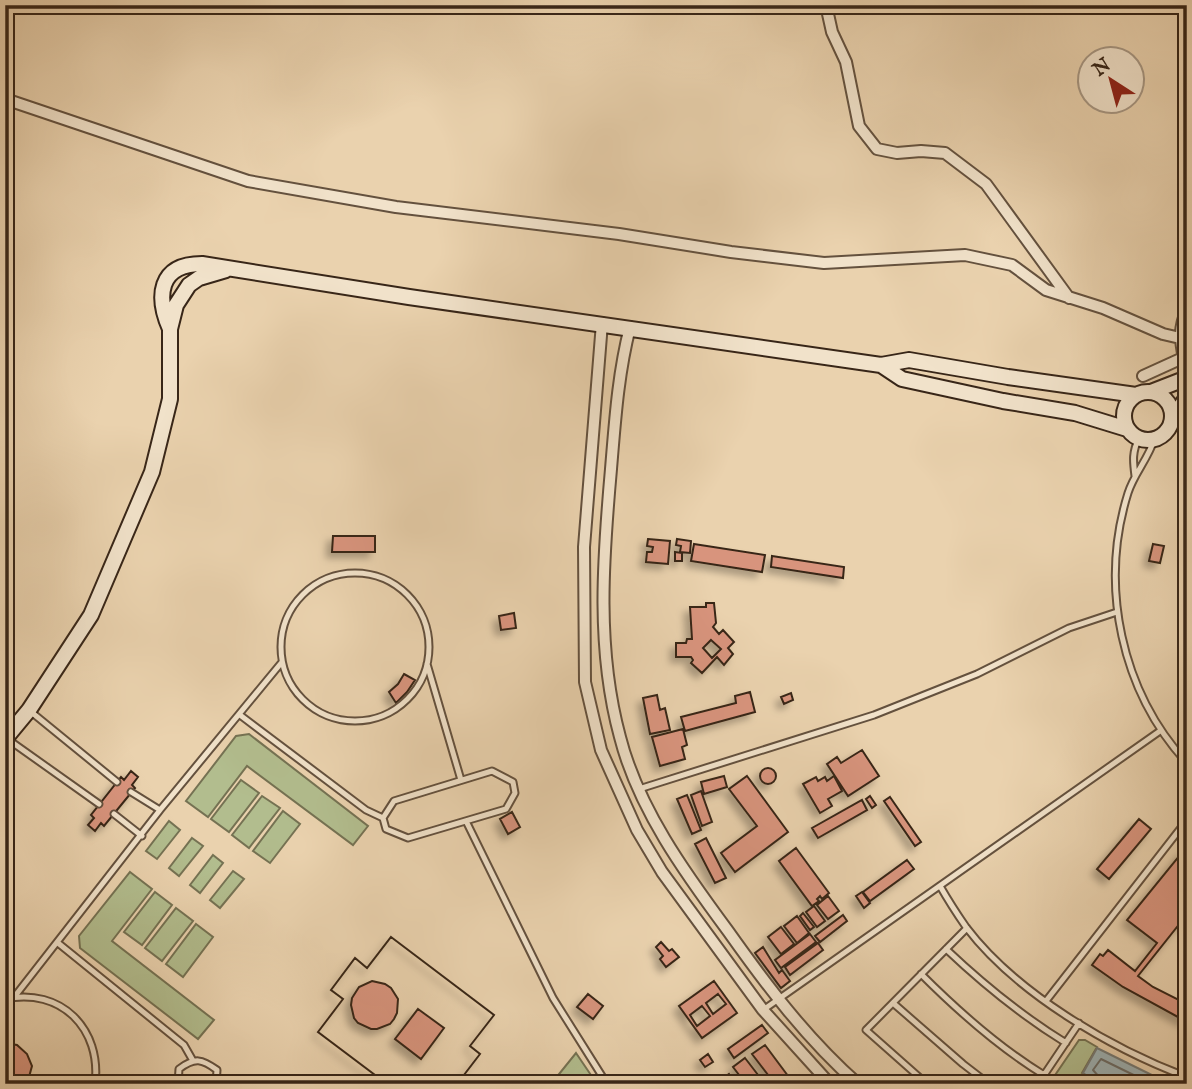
<svg xmlns="http://www.w3.org/2000/svg" width="1192" height="1089" viewBox="0 0 1192 1089" font-family="'IM FELL English',serif">
<defs>
<filter id="shadow"><feDropShadow dx="-5.5" dy="5.5" stdDeviation="3.5" flood-color="#0004"/></filter>
</defs>
<rect width="100%" height="100%" fill="#ead2ae"/>
<filter id="stains"><feTurbulence type="fractalNoise" baseFrequency=".00286" numOctaves="4"/><feColorMatrix values="0 0 0 0 .2 0 0 0 0 .09 0 0 0 0 .02 0 0 0 .5 -.17"/></filter>
<radialGradient id="worn" r=".72"><stop offset=".6" stop-color="#630" stop-opacity="0"/><stop offset="1" stop-color="#630" stop-opacity=".3"/></radialGradient>
<path fill="#b2bd8e" stroke="#757253" stroke-width="2" d="M249 734 368 826 353 845 247 766 208 817 186 801 236 736Z
M241 780 259 793 229 832 211 819Z
M262 796 280 808 249 848 232 835Z
M283 811 300 824 270 863 253 851Z
M169 821 180 830 157 859 146 851Z
M192 838 203 846 179 876 169 868Z
M213 855 223 863 200 893 190 885Z
M233 871 244 879 220 908 210 900Z
M130 872 152 889 112 941 214 1020 198 1039 80 948 79 936Z
M155 892 172 905 142 945 124 932Z
M176 908 193 921 162 961 145 948Z
M196 924 213 937 183 977 166 964Z
M1079 1040H1085L1097 1047 1082 1073 1098 1084H1049Z
M576 1053 597 1084H551Z"/>
<path fill="#9eb4b7" stroke="#757b77" stroke-width="2" d="M1097 1048 1170 1084H1099L1083 1073Z"/>
<g fill="none" stroke-linecap="round" stroke-linejoin="round">
<path stroke="#6b6d68" stroke-width="2" d="M1101 1084 1100 1078 1093 1070 1101 1059 1152 1084"/>
</g>
<path fill="#d8947d" stroke="#382618" stroke-width="2" fill-rule="evenodd" filter="url(#shadow)" d="M333 536H375V552H332Z
M648 539 670 541 668 564 646 562 647 552H652L653 547 647 546Z
M677 539 691 541 690 553 680 552 681 546 676 545Z
M694 544 765 555 762 572 691 561Z
M1153 544 1164 546 1160 563 1149 561Z
M675 552 682 553V561H675Z
M772 556 844 567 843 578 771 567Z
M706 603H714L716 623 713 627 719 634 723 630 734 642 728 648 733 654 724 665 717 657 702 673 691 663 693 660 691 657H676V643H686L687 639H692L690 607H706ZM711 640 721 649 712 658 703 648Z
M514 613 516 628 501 630 499 616Z
M404 674 415 680 407 692 396 703 389 692 398 684Z
M750 692 755 712 685 731 681 717 736 703 735 696Z
M791 693 793 700 784 704 781 697Z
M657 695 660 710 665 708 670 730 650 734 643 698Z
M683 729 687 745 682 747 685 759 660 766 652 737Z
M862 750 879 776 848 796 827 764 837 757 841 763Z
M760 776a8 8 0 1 1 16 0a8 8 0 1 1-16 0Z
M131 771 138 777 132 785 135 788 104 826 101 823 95 831 88 825 94 818 91 815 121 777 124 780Z
M724 776 727 787 704 794 701 782Z
M747 776 788 832 735 872 721 853 757 826 729 789Z
M834 776 842 791 828 799 832 806 820 813 803 784 816 777 818 781 825 777 827 781Z
M701 791 712 822 702 826 691 795Z
M687 795 701 830 692 834 677 799Z
M870 796 876 805 872 808 866 799Z
M890 797 921 842 915 846 884 801Z
M862 800 867 810 818 838 812 828Z
M512 812 520 827 508 834 500 819Z
M1139 819 1151 829 1109 879 1097 869Z
M706 838 726 878 715 883 695 844Z
M796 848 829 893 822 899 820 896 817 899 819 901 812 906 779 861Z
M1184 850 1187 852V925L1181 922 1138 976 1153 987 1187 1004V1022L1123 987 1092 965 1100 954 1103 956 1108 950 1135 971 1157 943 1127 920Z
M907 860 914 869 870 901 863 892Z
M862 892 870 903 864 908 856 896Z
M828 896 839 911 828 919 817 905Z
M814 906 825 921 817 927 806 912Z
M803 913 814 927 810 930 800 916Z
M843 915 847 921 820 942 815 936Z
M797 916 809 933 797 943 784 926Z
M781 927 794 944 781 954 768 937Z
M810 934 816 942 781 968 775 960Z
M391 937 494 1015 470 1046 480 1054 457 1084H450L445 1080 442 1084H387L318 1032 343 999 331 990 355 958 367 968ZM372 981 385 984 391 988 398 999 397 1013 394 1019 390 1024 377 1029H371L358 1023 354 1018 351 1005 352 998 359 987Z
M391 937 494 1015 470 1046 480 1054 457 1084H450L445 1080 442 1084H387L318 1032 343 999 331 990 355 958 367 968ZM418 1009 444 1028 421 1059 395 1039Z
M661 942 669 951 672 949 679 957 666 967 660 959 663 956 656 947Z
M818 943 823 950 790 975 785 967Z
M763 947 779 973 782 970 790 981 781 988 755 953Z
M714 981 737 1013 702 1038 679 1006ZM718 994 726 1004 713 1014 706 1003ZM702 1006 710 1016 697 1026 690 1015Z
M588 994 603 1006 593 1019 577 1007Z
M762 1025 768 1033 734 1058 728 1049Z
M5 1043 17 1045 27 1054 32 1066 27 1084H5Z
M765 1045 794 1084H775L752 1054Z
M708 1054 713 1062 705 1067 700 1060Z
M745 1058 765 1084H746L733 1067Z
M729 1074 736 1084H717V1083Z"/>
<g fill="none" stroke-linecap="round" stroke-linejoin="round">
<defs>
<path id="lane" d="M1154 440C1148 459 1134 474 1128 493 1099 586 1121 691 1187 763
M1135 476C1133 461 1132 452 1139 438
M281 647a74 74 0 1 1 148 0a74 74 0 1 1-148 0Z
M427 664 461 780
M30 711 117 782
M240 715 366 810 383 818
M6 738 99 804
M492 771 513 782 515 793 506 809 408 838 386 829 383 818 394 801Z
M639 789 874 715 977 674 1069 628 1117 612
M131 792 160 810
M114 814 142 836
M466 821 553 998 607 1084
M940 886C948 900 957 914 966 927 1016 993 1110 1048 1187 1077
M58 943 184 1045 192 1059
M946 949C983 984 1022 1016 1066 1043
M921 974C959 1012 998 1047 1044 1075
M15 996 160 810 282 662
M5 999C61 987 102 1029 95 1084
M1046 1001 1187 820
M893 1003 963 1064 989 1084
M763 1010 1160 731
M178 1084 179 1069C195 1057 202 1059 217 1070L216 1084
M927 1084 866 1030 967 928
M1038 1084 1079 1023"/>
<path id="street" d="M826 5 832 32 846 62 859 126 877 149 897 153 921 151 945 153 986 184 1069 298
M5 99 248 181 396 207 619 234 731 252 824 263 965 255 1012 265 1046 290 1103 308 1163 334 1180 338
M602 323 584 547 585 682 601 750 637 830 662 872 763 1010 830 1084
M630 327C618 374 615 421 611 469 603 559 596 649 620 737 638 808 685 873 728 931 767 986 807 1039 858 1084
M1184 358C1180 340 1179 327 1187 310
M1143 376 1187 356"/>
<path id="secondary" d="M170 329C156 297 158 264 202 264L409 297 881 365 909 360 1008 377 1136 395
M881 365 902 379 1003 401 1075 413 1127 429
M1124 416a24 24 0 1 1 48 0a24 24 0 1 1-48 0Z
M1151 392 1187 378
M1173 418 1187 397
M5 739 29 710 91 615 152 472 170 399V329L176 305 189 285 199 278 226 270"/>
</defs>
<use href="#lane" stroke="#64513e" stroke-width="9"/>
<use href="#street" stroke="#64513e" stroke-width="14"/>
<use href="#secondary" stroke="#382618" stroke-width="18"/>
<use href="#lane" stroke="#f1e2ca" stroke-width="5"/>
<use href="#street" stroke="#f1e2ca" stroke-width="10"/>
<use href="#secondary" stroke="#f1e2ca" stroke-width="14"/>
</g>
<rect width="1192" height="1089" fill="none" stroke="#ead2ae" stroke-width="28"/>
<rect x="7" y="7" width="1178" height="1075" fill="none" stroke="#382618" stroke-width="3.5"/>
<rect x="14" y="14" width="1164" height="1061" fill="none" stroke="#382618" stroke-width="2"/>
<g transform="translate(1111 80) rotate(324)"><circle r="33" fill="#f1e2ca" stroke="#a79783" stroke-width="2"/>
<path d="M0-5L12 26L0 18L-12 26Z" fill="#8f2418"/>
<text y="-10" font-size="19" font-weight="bold" text-anchor="middle" fill="#382618">N</text>
</g>
<rect width="100%" height="100%" filter="url(#stains)"/>
<rect width="100%" height="100%" fill="url(#worn)"/>
</svg>
